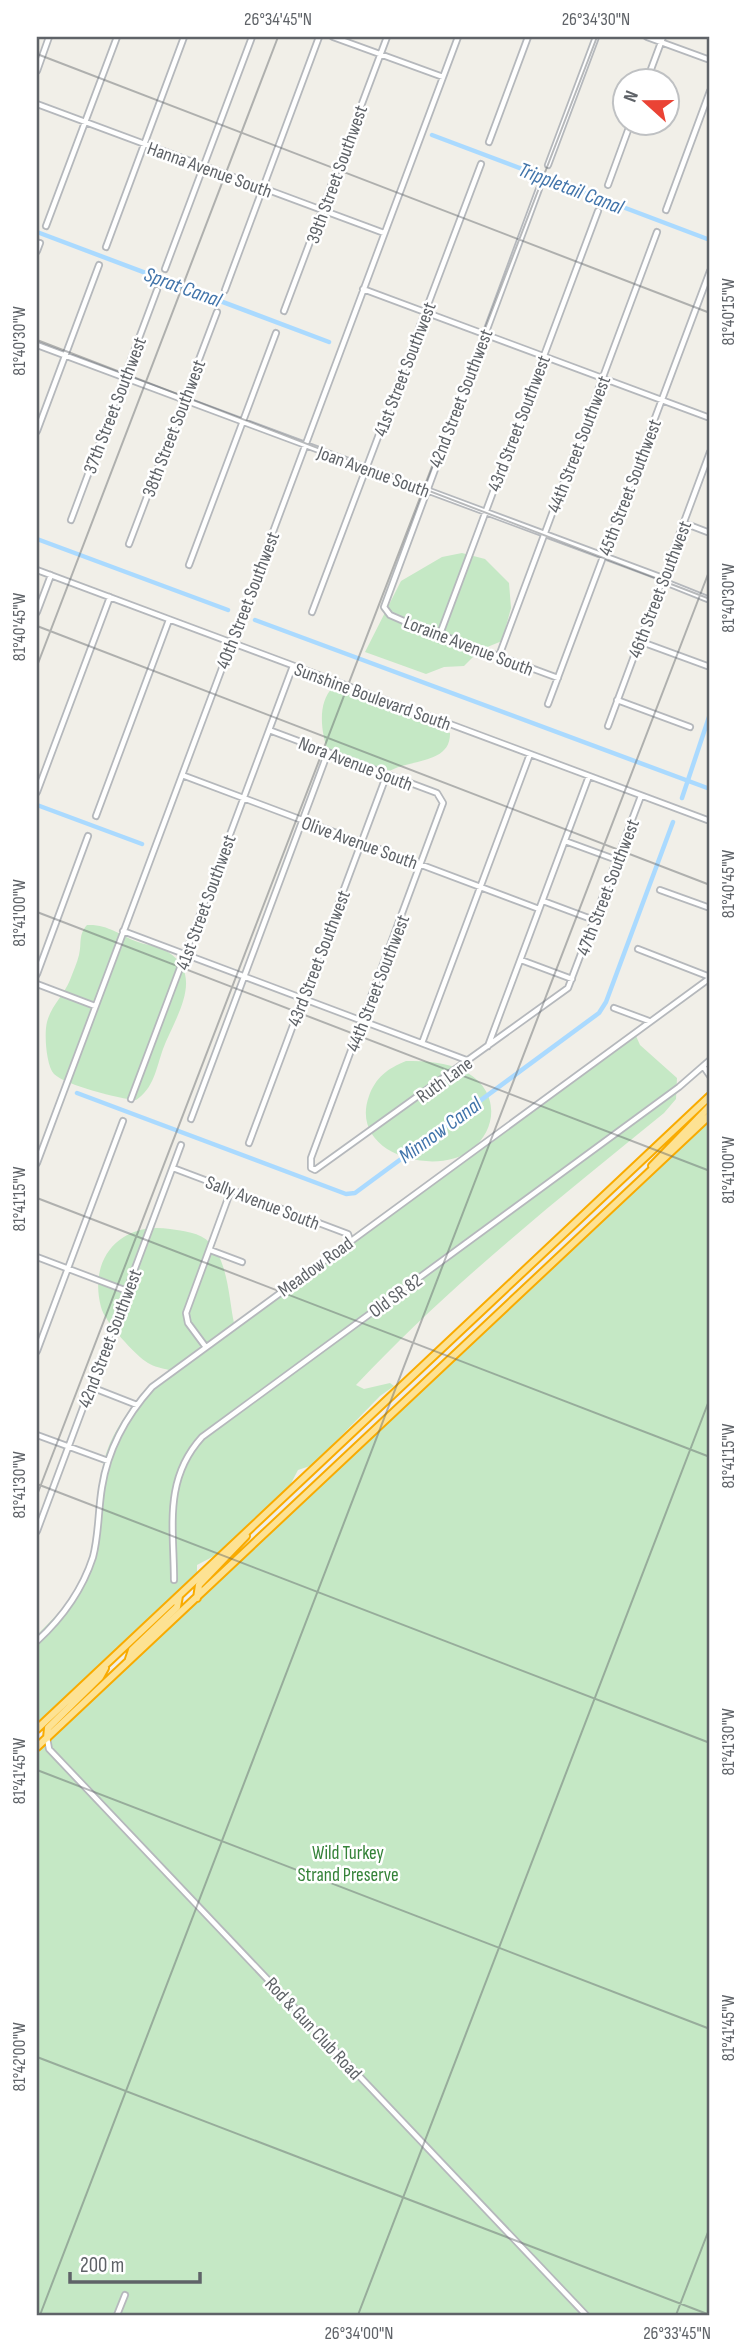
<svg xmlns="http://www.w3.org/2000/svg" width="747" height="2352" viewBox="0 0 747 2352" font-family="'Sofia Sans Condensed',sans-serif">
<rect width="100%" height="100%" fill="#f1efe8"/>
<path fill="#c5e8c5" d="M462 553 485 559 509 583 511 608 502 641 480 650 464 666 444 667 426 674 365 652 401 581 442 557Z
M333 687 450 733C451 765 407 759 388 772L328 751C321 732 317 703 333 687Z
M87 925C108 924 119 935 138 942 148 946 159 945 168 952 206 976 174 1019 163 1049 156 1069 154 1088 136 1100 120 1099 65 1085 54 1074 46 1065 44 1033 47 1022 51 1006 64 995 70 980 73 972 77 963 79 955 82 943 78 935 87 925Z
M636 1036 640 1045 677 1078 676 1099 664 1113C557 1200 450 1285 356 1385L364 1389 390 1383 394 1386 380 1396 313 1465 298 1470 288 1489 216 1555 197 1565V1575L37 1726V1635C62 1610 85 1587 94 1552 101 1526 98 1498 102 1472 107 1432 139 1394 169 1370 162 1368 154 1367 148 1363 136 1356 104 1321 101 1307 88 1258 121 1221 170 1229 183 1231 200 1232 210 1243 228 1261 229 1300 234 1323Z
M406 1061C425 1061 447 1062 464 1071 498 1088 500 1127 471 1150 437 1177 348 1155 369 1096 376 1077 387 1069 406 1061Z
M710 1119V2315H37V1751Z"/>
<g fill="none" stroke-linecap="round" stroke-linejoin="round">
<path stroke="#aadaff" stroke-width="4.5" d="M432 135 710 240
M37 232 329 342
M37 539 228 610
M255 620 710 789
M682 798 710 714
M37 805 142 844
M77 1093 346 1194 355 1193 599 1013 606 1002 673 822"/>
<defs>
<path id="minor" d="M333 37 443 77
M647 37 710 60
M37 71 49 37
M647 80 663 37
M37 104 384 233
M489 142 528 37
M548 165 596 37
M608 185 631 122
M539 189 384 607 390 615 406 622 558 678
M666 210 710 91
M46 226 117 37
M106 247 184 37
M37 251 40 243
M165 269 252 37
M363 289 710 418
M225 290 319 37
M284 311 387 37
M37 345 663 578 670 584 710 600
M37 431 99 265
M71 520 157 290
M684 523 710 533
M129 544 217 312
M189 565 276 333
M37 570 710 821
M37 612 51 575
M312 612 481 164
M440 634 598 211
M639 641 710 667
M499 656 657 232
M617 700 690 727
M548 704 710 271
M608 726 710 452
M269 730 437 793 443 803 311 1158V1168L315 1170 568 988 641 796
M182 775 539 909
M37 792 110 597
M96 816 169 620
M565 841 617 860
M660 890 710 908
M543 901 594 920
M123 931 469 1061
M638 949 710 977
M521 960 572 979
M37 974 88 836
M37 984 95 1006
M614 1008 649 1021
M422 1043 530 754
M488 1046 589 776
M703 1066 710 1076
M131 1099 293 666
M191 1119 328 752
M249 1143 387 774
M37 1163 458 37
M173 1168 348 1234 350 1240
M210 1250 242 1262
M37 1257 127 1291
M205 1346 188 1323 186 1313 231 1190
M37 1351 123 1121
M91 1387 137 1405
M37 1435 108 1461
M37 1531 181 1145
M174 1580C174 1528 163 1480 202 1437L679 1087 710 1060
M37 1641C62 1618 82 1591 93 1557 99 1534 98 1511 102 1487 108 1449 126 1416 152 1387L710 978
M47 1738 49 1749 586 2315
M117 2315 125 2295"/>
<path id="highway" d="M652 1166 710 1106
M197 1598 199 1585 246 1536
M129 1659 132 1650 177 1607 179 1596
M37 1729 710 1096
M47 1738 48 1728 100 1677 105 1668
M37 1747 710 1115"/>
</defs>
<use href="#minor" stroke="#b5b8bc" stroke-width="8"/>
<use href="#highway" stroke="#f9ab00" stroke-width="10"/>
<use href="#minor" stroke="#fff" stroke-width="4.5"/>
<use href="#highway" stroke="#fde293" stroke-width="6"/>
</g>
<path fill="none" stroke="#5f6368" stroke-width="2" stroke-opacity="0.45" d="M37 54 710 313M37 340 710 599M37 626 710 885M37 666 278 37M37 912 710 1171M37 1198 710 1457M37 1484 710 1743M37 1495 597 37M37 1770 710 2029M37 2057 710 2315M40 2315 710 569M358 2315 710 1398M676 2315 710 2227"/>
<g text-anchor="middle" stroke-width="5" stroke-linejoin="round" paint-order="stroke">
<g font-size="19" fill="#5f6368" stroke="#fff">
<text transform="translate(210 169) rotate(20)" y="7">Hanna Avenue South</text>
<text transform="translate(336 174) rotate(-70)" y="7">39th Street Southwest</text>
<text transform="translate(404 369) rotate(-69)" y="7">41st Street Southwest</text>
<text transform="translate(460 398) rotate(-69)" y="7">42nd Street Southwest</text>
<text transform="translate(114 405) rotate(-69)" y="7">37th Street Southwest</text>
<text transform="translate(518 423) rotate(-69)" y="7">43rd Street Southwest</text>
<text transform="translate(173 428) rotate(-69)" y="7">38th Street Southwest</text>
<text transform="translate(578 444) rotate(-69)" y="7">44th Street Southwest</text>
<text transform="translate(374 471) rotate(20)" y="7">Joan Avenue South</text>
<text transform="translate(629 487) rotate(-69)" y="7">45th Street Southwest</text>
<text transform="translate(659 589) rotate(-69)" y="7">46th Street Southwest</text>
<text transform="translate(247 600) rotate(-69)" y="7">40th Street Southwest</text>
<text transform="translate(469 645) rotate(21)" y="7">Loraine Avenue South</text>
<text transform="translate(373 696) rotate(20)" y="7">Sunshine Boulevard South</text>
<text transform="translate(356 763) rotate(21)" y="7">Nora Avenue South</text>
<text transform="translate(360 842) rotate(20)" y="7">Olive Avenue South</text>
<text transform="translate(607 887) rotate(-69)" y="7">47th Street Southwest</text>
<text transform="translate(205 902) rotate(-70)" y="7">41st Street Southwest</text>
<text transform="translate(318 958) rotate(-69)" y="7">43rd Street Southwest</text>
<text transform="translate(377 983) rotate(-69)" y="7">44th Street Southwest</text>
<text transform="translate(444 1079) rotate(-36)" y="7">Ruth Lane</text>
<text transform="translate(263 1202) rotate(21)" y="7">Sally Avenue South</text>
<text transform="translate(315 1266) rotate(-36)" y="7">Meadow Road</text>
<text transform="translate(395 1295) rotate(-36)" y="7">Old SR 82</text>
<text transform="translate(109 1338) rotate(-69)" y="7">42nd Street Southwest</text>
<text transform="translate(314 2028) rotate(47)" y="7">Rod &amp; Gun Club Road</text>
</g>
<g font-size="19" fill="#348238" stroke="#fff">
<text x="348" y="1859">Wild Turkey<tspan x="348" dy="22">Strand Preserve</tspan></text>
</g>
<g font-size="21" font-style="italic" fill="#4174aa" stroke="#fff">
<text transform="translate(571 188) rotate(21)" y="7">Trippletail Canal</text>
<text transform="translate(183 287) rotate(20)" y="7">Sprat Canal</text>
<text transform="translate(440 1130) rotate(-36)" y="7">Minnow Canal</text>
</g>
</g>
<rect width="747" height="2352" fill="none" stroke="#ffffff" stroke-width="77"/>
<g transform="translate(646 102) rotate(291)"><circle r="33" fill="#ffffff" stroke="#bfc1c3" stroke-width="2"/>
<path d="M0-5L12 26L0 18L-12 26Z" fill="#ea4335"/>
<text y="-10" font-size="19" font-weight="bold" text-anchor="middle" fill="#5f6368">N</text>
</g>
<path d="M70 2272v10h130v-10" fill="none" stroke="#5f6368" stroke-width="3.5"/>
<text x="80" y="2272" font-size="21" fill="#5f6368" stroke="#ffffff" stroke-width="5" paint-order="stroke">200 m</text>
<rect x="38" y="38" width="670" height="2276" fill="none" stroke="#5f6368" stroke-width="2.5"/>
<g font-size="18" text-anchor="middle" fill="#5f6368">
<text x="278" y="25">26°34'45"N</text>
<text x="596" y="25">26°34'30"N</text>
<text transform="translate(728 312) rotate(-90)" y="6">81°40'15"W</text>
<text transform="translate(19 341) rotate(-90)" y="6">81°40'30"W</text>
<text transform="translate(728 598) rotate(-90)" y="6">81°40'30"W</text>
<text transform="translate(19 627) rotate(-90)" y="6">81°40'45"W</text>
<text transform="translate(728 884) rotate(-90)" y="6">81°40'45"W</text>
<text transform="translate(19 913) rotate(-90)" y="6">81°41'00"W</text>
<text transform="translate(728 1170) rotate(-90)" y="6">81°41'00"W</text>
<text transform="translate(19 1199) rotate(-90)" y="6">81°41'15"W</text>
<text transform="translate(728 1456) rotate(-90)" y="6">81°41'15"W</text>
<text transform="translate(19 1485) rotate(-90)" y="6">81°41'30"W</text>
<text transform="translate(728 1742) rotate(-90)" y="6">81°41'30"W</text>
<text transform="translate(19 1771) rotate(-90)" y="6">81°41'45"W</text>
<text transform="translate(728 2028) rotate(-90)" y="6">81°41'45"W</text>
<text transform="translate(19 2057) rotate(-90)" y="6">81°42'00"W</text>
<text x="359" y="2339">26°34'00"N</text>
<text x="677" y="2339">26°33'45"N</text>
</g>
</svg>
